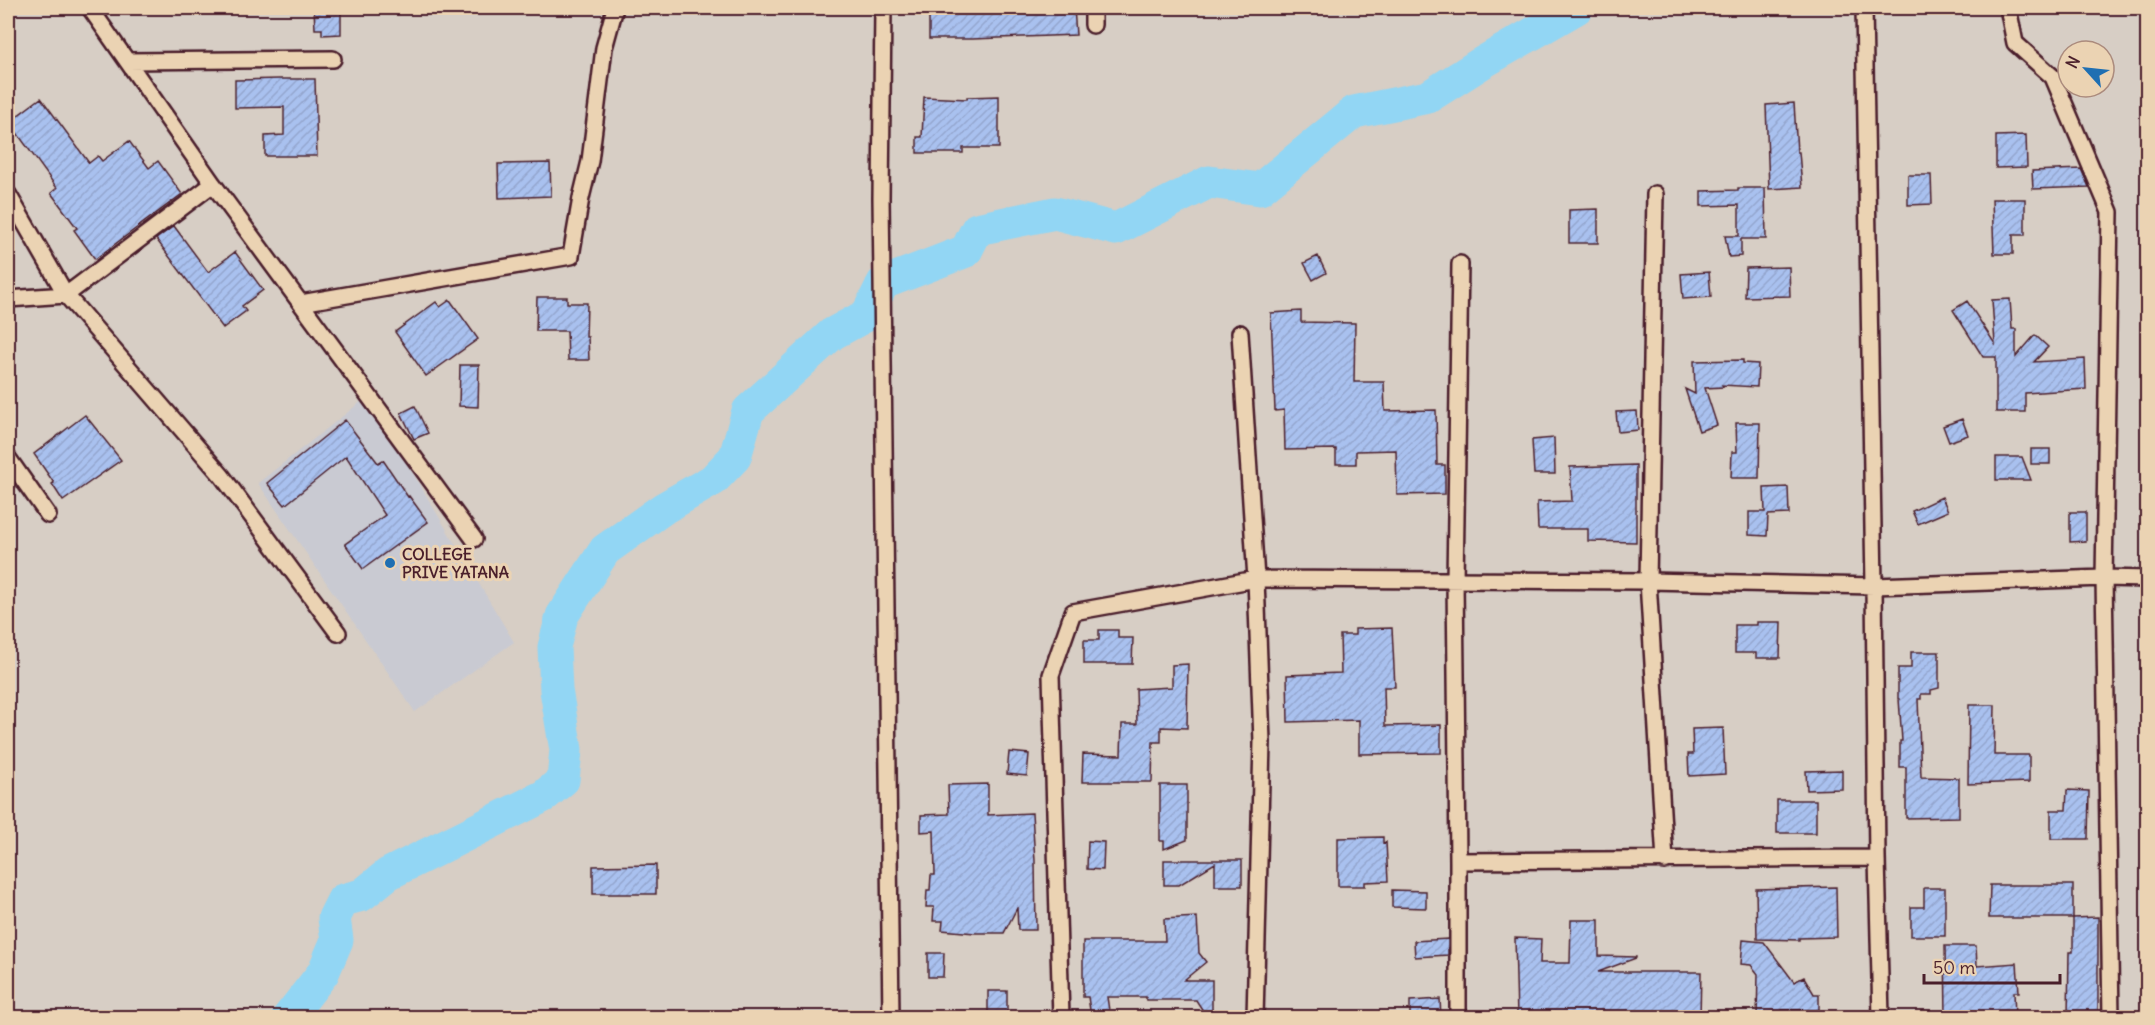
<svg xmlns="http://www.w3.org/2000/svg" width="2155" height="1025" viewBox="0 0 2155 1025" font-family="Delius,sans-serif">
<defs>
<pattern id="building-hatch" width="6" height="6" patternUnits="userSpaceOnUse" patternTransform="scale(1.5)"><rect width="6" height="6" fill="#a9c1ef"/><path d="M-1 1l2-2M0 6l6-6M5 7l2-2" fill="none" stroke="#93a5cd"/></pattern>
</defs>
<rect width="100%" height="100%" fill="#d7cec5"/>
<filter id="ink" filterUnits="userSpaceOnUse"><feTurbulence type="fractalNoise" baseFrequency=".0167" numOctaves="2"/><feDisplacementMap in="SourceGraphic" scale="12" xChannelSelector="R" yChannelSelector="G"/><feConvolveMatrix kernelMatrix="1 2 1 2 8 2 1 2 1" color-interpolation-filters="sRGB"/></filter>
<g filter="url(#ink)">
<path fill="#c9cad2" d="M367 397 514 642 415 712 258 483Z"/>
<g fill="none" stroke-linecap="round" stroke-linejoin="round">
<path stroke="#92d6f4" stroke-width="33" d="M288 1018 323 973 337 940 334 918 343 900 362 895 388 874 544 796 563 780 566 750 556 690 554 647 562 616 605 550 664 508 713 480 735 457 748 411 832 334 867 315 883 283 966 251 977 229 1055 213 1116 229 1209 182 1260 189 1354 112 1428 97 1480 64 1577 8"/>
</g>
<path fill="url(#building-hatch)" stroke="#4a1f2b" stroke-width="1.5" d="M314 8H341V34L322 35V29H315Z
M929 8H1074L1076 35 972 39H929Z
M280 79H315L317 156H265V136L284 135V107L235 108V80Z
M999 96V148H963V153H917V137H922L924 97 967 99V97Z
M41 98 89 163 98 156 102 161 129 141 149 168 158 161 182 194 95 259 74 230 77 228 51 193 57 188 9 122Z
M1794 103 1797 152H1799L1802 187 1769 189 1766 105Z
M2026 135 2027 167 1996 168V136Z
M550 163 551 196 499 198 498 164Z
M2081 169 2089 187 2033 189 2032 171Z
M1908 175H1931L1932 204 1908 205Z
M1738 188H1765L1766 239H1741V256L1729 257 1725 236H1739V205L1701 206V191L1738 190Z
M1992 199H2025V235H2013V254H1994Z
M1598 209V243H1569V210Z
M174 226 208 272 235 252 263 290 242 306 246 311 223 328 156 239Z
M1318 256 1326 273 1313 280 1304 263Z
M1789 267 1790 296 1745 297 1746 268Z
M1709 272 1711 297 1683 299 1681 274Z
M537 297H567V303H587L586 337H588L589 360H568L567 331H536Z
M2010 299 2012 329H2016V357L2035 335 2048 347 2034 362 2085 359 2086 389 2025 393V412H1996V357H1983L1953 310 1967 301 1995 344 1992 300Z
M450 300 478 339 426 376 395 332 436 302 440 307Z
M1301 311V322L1355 323 1354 382H1384L1385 411 1436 410 1437 465H1445V494L1397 495 1396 450 1356 451V464H1336V449L1285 450 1284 410 1275 411 1271 313Z
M1743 360V363L1758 364 1757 387 1722 385 1723 387 1705 388 1717 425 1699 431 1685 389 1695 394 1694 361Z
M460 365H479L478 407 459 406Z
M415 406 428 433 414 439 401 413Z
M1637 411 1638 430 1618 432 1616 412Z
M85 415 121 460 63 501 52 484 54 483 34 454Z
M1962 419 1968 435 1949 442 1943 426Z
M345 420 378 463 383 460 408 497 409 496 428 522 363 569 345 544 385 515 346 456 285 505 267 483Z
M1736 423H1760L1759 478H1731L1732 452H1737Z
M1554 438 1555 474H1534L1532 440Z
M2031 449H2050V464H2031Z
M1996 457H2022L2031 480H1996Z
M1636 465V542L1588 541V529H1538L1537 502 1572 501 1570 467Z
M1788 487 1789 514 1768 515 1767 536 1749 535V512H1765L1764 488Z
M1942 497 1948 511 1918 524 1912 511Z
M2070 512H2086V541L2070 542Z
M1757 622H1781L1780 658H1756V653H1735V625H1757Z
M1392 628 1395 687H1384L1385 726 1441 725V753L1359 754V720L1288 722 1287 675 1341 673 1340 635H1355V629Z
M1099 630H1118V638H1133L1132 664H1084V640H1099Z
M1911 652H1939V688L1931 690V694H1921V699H1918L1921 777 1959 778V817L1906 818V767H1900V741H1902L1899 699H1898V668H1911Z
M1188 664 1187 728 1161 727V742H1153L1152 782H1082L1083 754 1121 755 1122 724H1137L1136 689 1172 687V665Z
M1969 705H1995L1994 755H2029V782L1968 784Z
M1723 728 1725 774 1689 776 1688 754H1693L1692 729Z
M1009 752 1029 754 1027 776 1007 774Z
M1842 770V789L1807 790 1806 771Z
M988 784V815L1032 813 1035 861 1036 930H1018L1017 908 1004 933H975L942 930 943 921H933L934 907H926L927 890H930L931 875H935L934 831 921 832V815L949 814 948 785Z
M1160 785H1187V840L1164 849V841H1160Z
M2067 790 2089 791 2088 839H2051V810H2066Z
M1777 800H1816V833H1777Z
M1383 837V843L1386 842 1388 881 1365 882V886H1338V838Z
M1088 841 1104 842 1103 870 1087 869Z
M1164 860H1242V886H1215V863L1179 885H1164Z
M656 865V894H593V866Z
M1990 885H2073V918H1989Z
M1836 887 1837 937 1799 938V940L1757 939 1756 889Z
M1924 888H1945V936H1911V907H1924Z
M1392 890 1426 891V908L1392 907Z
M1197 917 1199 953 1206 962 1184 980H1212V1017H1207L1196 1000H1146V997H1107L1110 1017H1091L1088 997H1083V941H1165L1164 919Z
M2098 917V1017H2068L2069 952H2073V918Z
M1571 920H1599V956L1636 957V958L1598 972H1701L1700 1017H1517L1515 938 1541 939 1540 963H1570Z
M1448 939V955L1415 957 1414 941Z
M1743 940 1764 942 1794 982 1804 977 1814 994H1819V1010H1782V1017H1757L1758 974 1751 965 1741 964Z
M1945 946H1976L1977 966 2017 963 2019 992H2014L2015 1017H1946Z
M928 953H944L943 977H928Z
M988 991H1007V1017H988Z
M1440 999 1441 1017H1410V1001Z"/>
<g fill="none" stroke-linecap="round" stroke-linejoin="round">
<defs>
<path id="minor" d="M90 8 213 184 474 539
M883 8 881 198 891 1018
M1093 8V25
M1864 8 1874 586 1877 858 1881 1018
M2008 8 2015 43 2053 77 2110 212 2104 578 2111 1018
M128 61 333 59
M8 194 66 295 222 476 338 633
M1655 194 1648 581 1665 861
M8 299 66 295 213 184
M301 303 571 256 581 198 590 161 604 48 615 8
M1240 333 1256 579 1262 742 1255 1018
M8 458 48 515
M1458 861 1877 858
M1061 1018 1051 675 1073 612 1256 579 1648 581 1874 586 2104 578 2148 579
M1458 1018V861L1455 580 1460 264"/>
</defs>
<use href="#minor" stroke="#4a1f2b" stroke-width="20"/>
<use href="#minor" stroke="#ebd3b3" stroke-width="15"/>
</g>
</g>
<circle fill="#1f6fb2" stroke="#ebd3b3" stroke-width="2" cx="390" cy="563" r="6"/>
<g text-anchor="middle" stroke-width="6" stroke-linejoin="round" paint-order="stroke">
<g font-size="16" font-weight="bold" fill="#4a1f2b" stroke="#ebd3b3" text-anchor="start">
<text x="402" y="560">COLLEGE<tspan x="402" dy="18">PRIVE YATANA</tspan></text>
</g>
</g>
<rect width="2155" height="1025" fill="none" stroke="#ebd3b3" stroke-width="30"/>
<rect x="15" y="15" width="2125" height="995" fill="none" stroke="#4a1f2b" stroke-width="2" filter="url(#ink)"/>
<g transform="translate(2086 69) rotate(297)"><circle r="28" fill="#ebd3b3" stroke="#ab8b7d" stroke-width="1.5"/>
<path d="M0-4.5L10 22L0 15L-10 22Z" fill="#1f6fb2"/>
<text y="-9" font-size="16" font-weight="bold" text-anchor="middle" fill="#4a1f2b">N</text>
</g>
<path d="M1924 974v9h136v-9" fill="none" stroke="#4a1f2b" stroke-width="3"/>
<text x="1933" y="974" font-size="18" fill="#4a1f2b" stroke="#ebd3b3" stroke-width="4.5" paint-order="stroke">50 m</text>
</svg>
